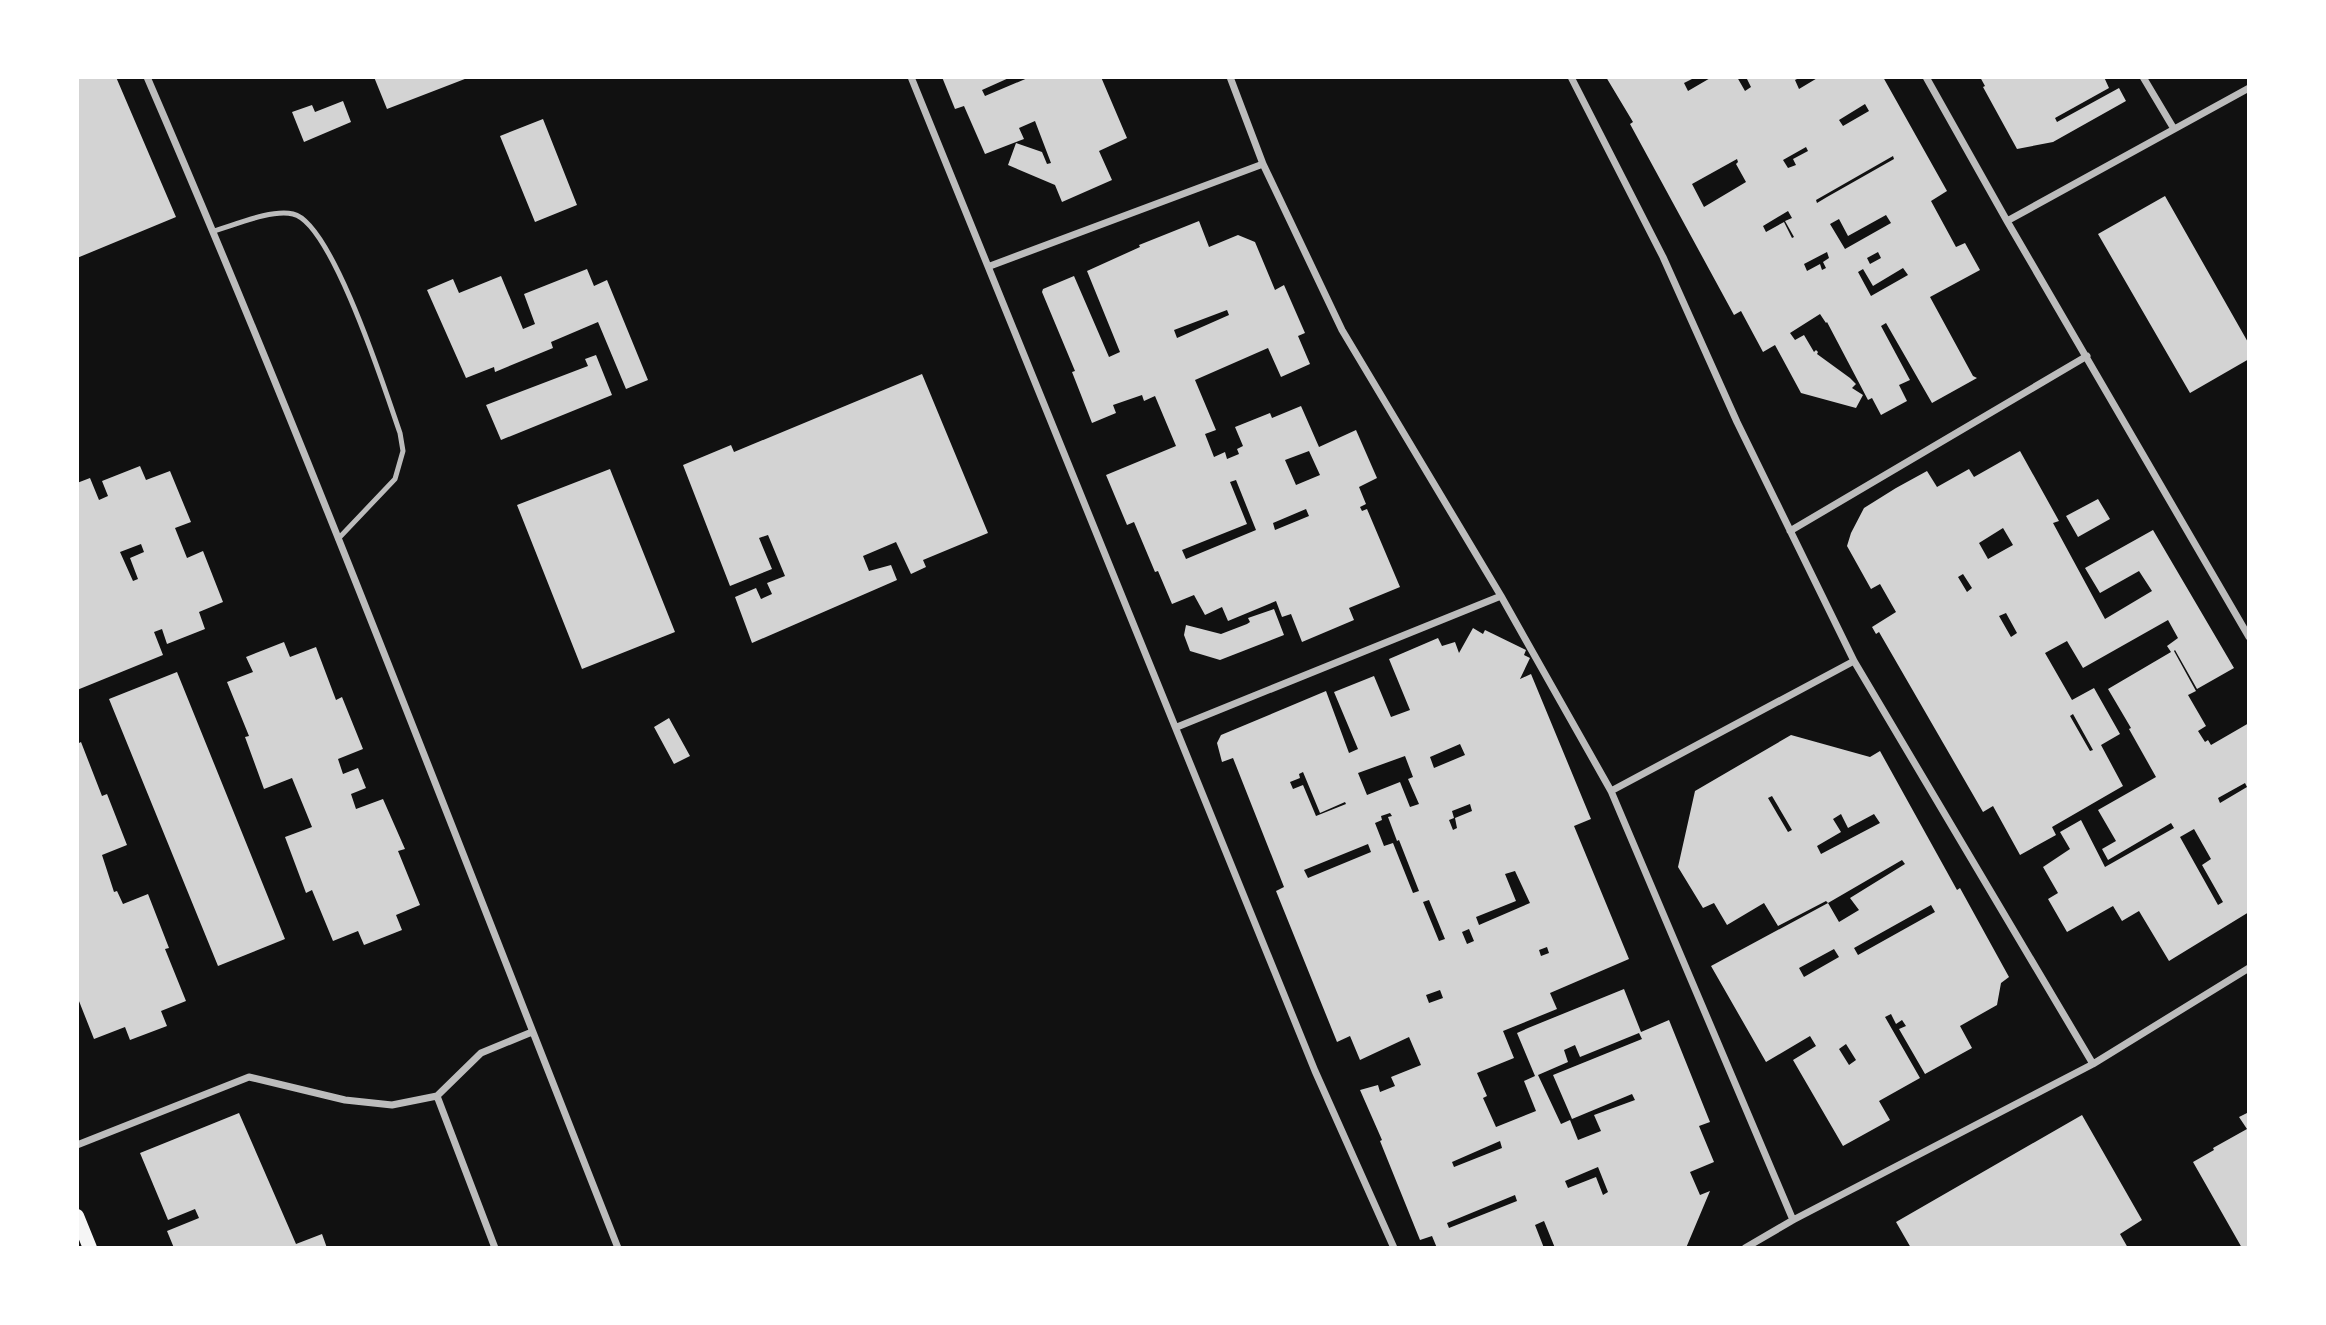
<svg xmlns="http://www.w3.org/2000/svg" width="2326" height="1325" viewBox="0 0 2326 1325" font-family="Karla,sans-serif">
<rect width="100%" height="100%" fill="#111"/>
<path fill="#d3d3d3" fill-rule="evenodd" d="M77 77H116L176 217 77 258Z
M374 77H470L387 109Z
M942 77H1011L982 90 985 96 1030 77H1101L1127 138 1099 151 1112 180 1062 202 1055 185 1008 165 1016 143 1042 152 1047 164 1051 163 1035 121 1019 128 1024 139 985 154 964 106 955 109Z
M1606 77H1690L1692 79 1684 83 1688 91 1712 77H1737L1745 91 1751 87 1746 77H1801L1795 80 1799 89 1819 77H1883L1947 191 1931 201 1956 247 1965 243 1980 270 1930 297 1973 376 1977 378 1932 403 1886 323 1881 326 1910 380 1899 385 1907 401 1881 415 1872 398 1868 400 1827 322 1826 323 1820 314 1790 333 1795 340 1804 335 1814 352 1816 350 1818 352 1817 354 1850 378 1856 384 1852 388 1863 395 1856 408 1801 393 1775 345 1763 352 1741 311 1734 315 1630 124 1633 122ZM1865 104 1869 111 1843 126 1839 120ZM1806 147 1808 151 1793 159 1796 165 1788 168 1783 160ZM1893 156 1894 159 1827 197 1817 203 1816 200ZM1737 159 1738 162 1736 164 1746 182 1704 207 1692 184ZM1788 211 1792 218 1785 221 1794 237 1792 238 1784 222 1766 232 1763 226ZM1886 215 1891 223 1845 249 1830 224 1839 219 1848 236ZM1827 252 1829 258 1823 262 1826 268 1822 270 1820 264 1807 271 1804 264ZM1878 252 1881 258 1870 264 1867 258ZM1903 268 1908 275 1871 296 1858 272 1863 269 1873 286Z
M1980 77H2104L2109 88 2055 118 2057 122 2119 88 2126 101 2053 142 2017 149 1983 87 1985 86Z
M343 101 351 122 304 142 292 112 312 105 315 112Z
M543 119 577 205 535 222 500 136Z
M2165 196 2249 344V359L2190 393 2098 234Z
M1199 221 1209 247 1238 235 1255 242 1275 290 1284 285 1305 333 1298 336 1310 364 1281 377 1268 348 1195 380 1216 430 1205 434 1214 457 1225 452 1227 459 1239 454 1237 449 1243 446 1235 427 1270 413 1272 418 1301 406 1319 447 1356 430 1377 478 1359 487 1366 504 1360 507 1362 511 1367 509 1400 587 1349 608 1354 620 1302 642 1291 614 1282 617 1276 601 1228 621 1222 607 1205 615 1194 595 1172 604 1158 571 1155 572 1134 522 1127 525 1106 475 1176 446 1155 396 1144 401 1142 395 1113 405 1116 413 1092 423 1072 372 1075 371 1042 292 1043 289 1074 276 1109 357 1120 352 1087 271 1140 247 1139 245ZM1227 310 1229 315 1177 338 1174 330ZM1309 451 1320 475 1296 485 1285 460ZM1236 480 1256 530 1186 559 1182 550 1247 524 1230 482ZM1306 509 1309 516 1275 530 1273 523Z
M587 269 594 286 607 280 648 380 626 389 598 322 551 342 553 348 495 372 494 367 466 378 427 290 453 279 459 293 501 276 523 329 535 324 524 294Z
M596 355 612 395 501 440 486 405 588 366 585 359Z
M922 374 988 533 923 560 926 567 911 574 896 542 863 556 869 571 891 565 897 580 752 643 735 597 756 588 761 599 772 594 767 583 785 576 768 535 759 538 772 569 730 586 683 465 731 445 734 452Z
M2020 451 2059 521 2053 523 2105 619 2152 591 2139 571 2100 593 2085 568 2153 530 2234 668 2197 689 2175 650 2174 651 2196 691 2188 695 2206 726 2198 731 2205 742 2208 740 2211 745 2249 723V912L2169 961 2139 911 2122 921 2113 906 2067 932 2048 899 2058 893 2043 867 2070 849 2060 832 2081 820 2105 867 2174 828 2171 823 2108 860 2102 849 2116 841 2098 810 2156 777 2129 729 2131 728 2108 689 2171 652 2167 646 2178 638 2168 620 2083 668 2067 641 2045 653 2072 700 2094 688 2120 734 2101 745 2123 786 2052 827 2056 835 2020 855 1993 806 1983 812 1879 632 1876 634 1872 627 1896 612 1880 584 1871 589 1847 546 1851 533 1864 508 1896 488 1927 471 1937 487 1969 469 1974 477ZM2003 528 2013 545 1988 559 1979 543ZM1963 574 1972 588 1967 592 1958 577ZM2006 613 2017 633 2011 637 1999 616ZM2073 714 2093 750 2090 751 2070 716ZM2245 783 2247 787 2220 803 2218 798ZM2194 829 2211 859 2202 865 2223 902 2218 905 2180 837Z
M140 466 146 480 170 471 191 522 175 528 187 558 203 551 223 602 199 612 205 629 167 644 162 629 154 632 163 655 77 690V483L90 478 99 500 108 496 102 481ZM141 544 144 552 130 558 138 579 133 581 120 552Z
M610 469 675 632 582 669 517 505Z
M2098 499 2110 519 2078 537 2066 516Z
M1274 609 1284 635 1220 660 1190 651 1184 635 1186 625 1221 634 1247 624 1250 622 1248 618Z
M1473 628 1483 634 1485 630 1526 650 1524 655 1530 658 1520 679 1531 674 1591 819 1574 826 1629 959 1550 993 1557 1009 1503 1031 1514 1058 1477 1073 1487 1096 1483 1098 1496 1127 1536 1111 1524 1081 1535 1076 1517 1033 1528 1028 1624 989 1641 1032 1669 1020 1710 1122 1699 1126 1714 1162 1690 1172 1700 1195 1710 1191 1686 1248H1555L1544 1221 1535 1225 1544 1248H1437L1432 1236 1420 1240 1380 1141 1382 1140 1360 1090 1378 1085 1380 1092 1395 1086 1391 1077 1421 1065 1409 1037 1360 1060 1350 1036 1337 1042 1276 891 1284 887 1233 758 1222 762 1217 743 1221 735 1326 691 1349 753 1358 749 1334 692 1374 676 1391 717 1410 710 1389 659 1438 638 1442 646 1455 642 1459 653ZM1460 744 1465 755 1434 768 1430 757ZM1405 756 1413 777 1408 779 1419 804 1410 807 1400 782 1367 795 1358 773ZM1303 772 1320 813 1345 802 1346 804 1316 816 1303 785 1293 789 1290 782 1300 778 1299 774ZM1470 804 1472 811 1455 818 1457 828 1453 830 1449 820 1454 818 1452 811ZM1390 813 1392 816 1388 817 1397 841 1399 840 1419 891 1413 893 1393 843 1384 846 1375 823 1382 820 1381 816ZM1368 844 1371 852 1308 878 1304 870ZM1515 871 1530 903 1479 925 1476 917 1516 901 1505 874ZM1429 900 1445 939 1439 941 1423 902ZM1469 929 1474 941 1467 944 1462 932ZM1547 947 1549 953 1541 956 1539 950ZM1440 990 1443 998 1429 1003 1426 995ZM1639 1033 1642 1039 1553 1075 1572 1119 1632 1094 1635 1100 1594 1115 1601 1131 1578 1140 1570 1120 1561 1124 1538 1075 1568 1062 1564 1050 1575 1045 1580 1057ZM1500 1141 1502 1148 1454 1167 1452 1162ZM1598 1167 1608 1192 1603 1195 1596 1177 1568 1188 1565 1181ZM1515 1195 1517 1201 1449 1228 1447 1223Z
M284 642 290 657 316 647 336 700 342 697 363 749 338 759 343 774 358 768 366 788 351 794 356 809 383 799 405 849 398 851 420 905 396 915 402 930 364 945 358 931 333 941 312 890 306 893 285 837 312 827 292 778 264 789 245 737 249 736 227 682 253 672 246 657Z
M177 672 285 939 218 966 109 699Z
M669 718 690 756 674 764 654 727Z
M1791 735 1870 757 1880 751 1957 890 1960 888 2009 977 2001 983 1997 1005 1960 1026 1972 1048 1925 1074 1899 1029 1906 1026 1902 1020 1896 1024 1891 1014 1885 1017 1920 1078 1879 1101 1890 1120 1843 1146 1793 1060 1816 1046 1810 1036 1766 1062 1711 966 1828 903 1839 922 1859 910 1850 898 1905 864 1902 860 1828 903 1826 901 1778 926 1764 903 1727 925 1714 903 1703 908 1678 867 1695 791ZM1772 796 1792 830 1788 832 1768 798ZM1841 814 1848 828 1874 814 1880 823 1821 854 1817 846 1841 832 1833 819ZM1931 905 1935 912 1858 955 1854 948ZM1834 949 1839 957 1804 977 1799 968ZM1846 1044 1856 1060 1849 1065 1839 1049Z
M81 742 102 796 107 794 127 845 102 855 114 892 117 891 123 904 148 894 169 948 165 949 186 1001 161 1011 167 1026 130 1040 125 1027 94 1039 77 996V744Z
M2249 1112V1248H2242L2193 1162 2214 1150 2213 1148 2247 1129 2239 1117Z
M239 1113 296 1244 322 1234 327 1248H174L167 1231 199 1218 195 1209 168 1220 140 1153Z
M2082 1115 2142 1220 2120 1234 2128 1248H1911L1896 1222Z"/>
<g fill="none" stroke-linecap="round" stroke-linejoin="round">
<path stroke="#bcbcbc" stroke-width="5" d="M214 231C235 225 271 209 293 214 332 222 386 393 400 433L403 451 395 479 338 539"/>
<path stroke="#bcbcbc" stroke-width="7" d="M147 77C314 463 463 857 618 1248
M911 77 1315 1071 1394 1248
M1230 77 1263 164 1342 330 1501 596 1611 791 1793 1220
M1571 77 1663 257 1737 422 1854 661 2093 1064
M1926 77 2007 221 2249 637
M2143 77 2174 129
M2007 221 2249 88
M990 266 1263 164
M1790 531 2087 356
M1177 727 1501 596
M1611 791 1854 661
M77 1145 249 1077 345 1100 392 1105 437 1096
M495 1248 437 1096 481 1053 532 1032
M1745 1248 1793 1220 2093 1064 2249 968"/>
<path stroke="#f5f5f5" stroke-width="14" d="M77 1216 90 1248"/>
</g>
<rect width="2326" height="1325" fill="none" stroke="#ffffff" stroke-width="158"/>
</svg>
